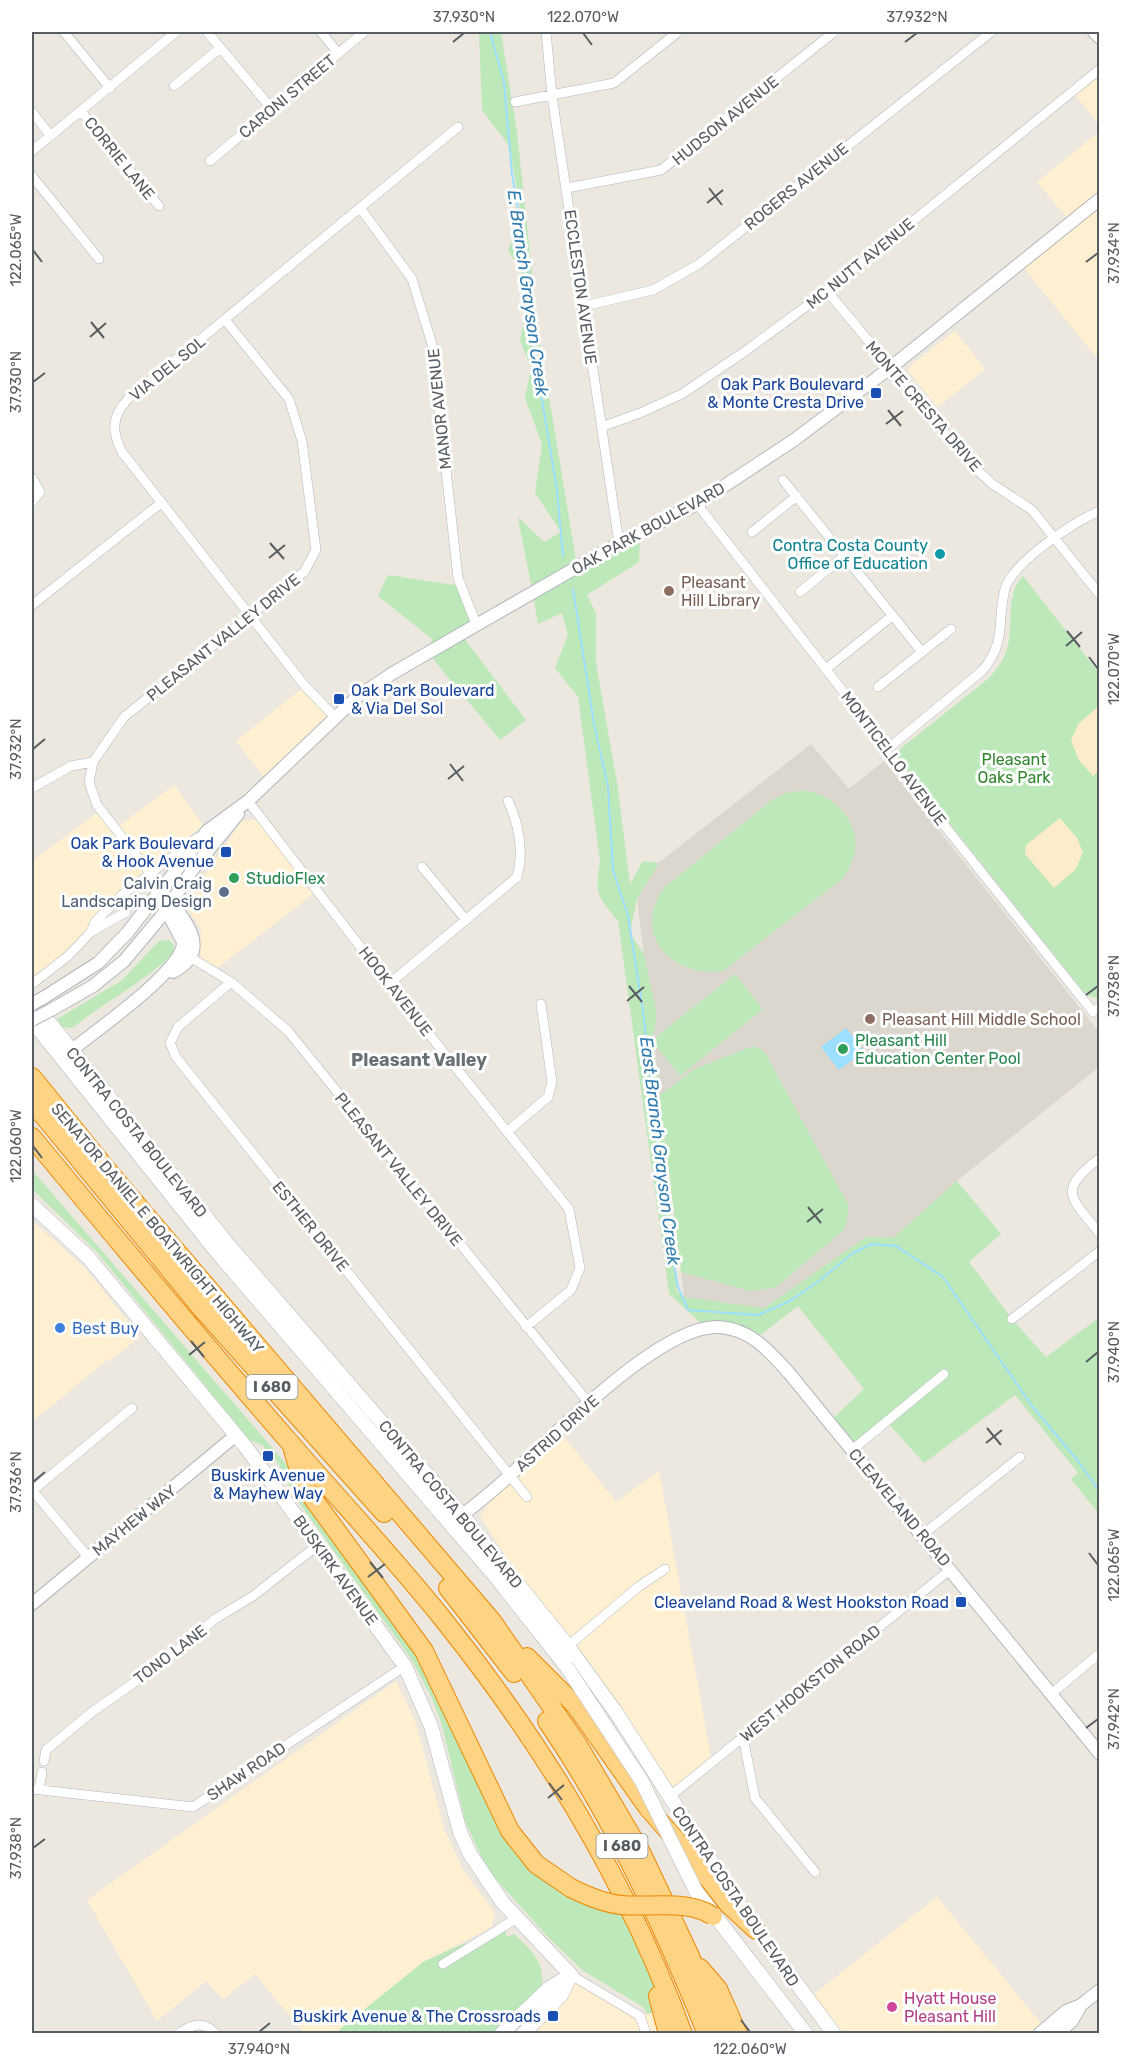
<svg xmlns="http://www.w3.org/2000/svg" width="1131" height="2065" viewBox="0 0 1131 2065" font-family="Rubik,sans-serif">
<rect width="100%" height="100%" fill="#ede8df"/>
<path fill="#fff0d2" d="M1099 69V125L1072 91Z
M1099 132V354L1096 357 1019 262 1070 221 1037 182Z
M955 331 985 369 938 407 908 371 910 366Z
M305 686 335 717 268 782 236 741Z
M174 785 203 825 135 880 91 932 32 984V861L101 810 116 828Z
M265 814 321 888 216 969 200 960 201 929 185 904 242 821 256 820Z
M32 1221 85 1268 140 1337 109 1361 107 1360 32 1422Z
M558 1429 616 1502 659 1471 712 1763 669 1797 544 1615 480 1516 510 1476Z
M396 1681 416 1723 444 1829 463 1870 495 1913 492 1927 423 1962 339 2030 341 2033H304L255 1974 223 1999 206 1981 157 2021 87 1900Z
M937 1897 1049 2033H835L808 1999Z
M571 1975 640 2016 662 2010 668 2034H523Z"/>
<path fill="#dcd7ce" d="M811 744 849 789 884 761 1099 1032V1067L957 1181 893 1238 866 1237 764 1308 684 1297 635 881Z"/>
<path fill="#bde8b9" d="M479 32H501L517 132 539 337 577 566 640 533 639 562 587 595 596 613V663L617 782 630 884 643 861 659 863 637 899 630 933 644 954 657 1015 652 1040 735 974 763 1009 680 1076 653 1042 660 1095 695 1069 753 1046 764 1051 849 1206 845 1229 775 1288 750 1291 681 1272 663 1121 677 1292 684 1297 764 1308 866 1237 893 1238 957 1181 1001 1234 969 1262 1012 1319 1046 1357 1096 1320 1099 1323V1514L1071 1479 1078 1473 1015 1395 924 1463 887 1422 852 1450 829 1422 864 1389 798 1306 755 1339 705 1327 669 1294 618 921C596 894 595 895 600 861L578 697 555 668 568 635 562 613 538 624C533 588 524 553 518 517L544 542 561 532 535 493 542 444 525 398 531 368 520 340 531 288 508 250 521 217 510 147 482 110Z
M388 575 461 586 476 624 461 634 526 720 500 740 428 653 432 639 378 596Z
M1023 576 1099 673 1097 998 1087 995 1083 991 896 756 900 749 989 678C995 671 1001 664 1005 655 1016 629 1003 597 1023 576Z
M805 790C848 799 872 841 842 879L723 971C672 978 630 934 665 887L772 800 786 793Z
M169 940 174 945V953C144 982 105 1002 72 1028L63 1027 57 1019 121 981 159 941Z
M32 1170 301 1481 411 1631 536 1864 618 1904 643 1933 662 2010 647 2014 643 2007 582 1970 548 1937 494 1877 482 1858 465 1821 442 1725 431 1696 410 1657 292 1493C286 1475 270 1442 250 1441L97 1252 32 1189Z
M504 1927 507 1937 514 1934C531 1950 547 1963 541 1989L492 2033 342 2034 339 2030 423 1962 465 1943 469 1949Z"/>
<path fill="#fdecca" d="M1099 706V770L1093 776 1079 760 1071 741 1078 724Z
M1060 818 1077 838 1083 852 1076 869 1054 888 1025 854 1026 845Z"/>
<path fill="#9ddfff" d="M846 1028 864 1051 839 1070 821 1047Z"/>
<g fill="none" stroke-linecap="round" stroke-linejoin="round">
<path stroke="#9ddfff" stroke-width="2" d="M490 32 504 82 512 174 531 288 533 345 557 491 563 556
M573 589 594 724 608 787 613 870 628 916 643 1011 667 1230 678 1287 688 1310 758 1315 790 1301 819 1281 853 1253 872 1244 896 1246 943 1277 1032 1406 1078 1461 1100 1492"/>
<defs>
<path id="minor" d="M64 32 110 88
M207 32 272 109
M321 32 338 53
M546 32 552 96 619 543
M174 86 220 48
M515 102 614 83 678 32
M81 111 159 206
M32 112 50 135
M32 151 176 32
M210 161 364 32
M32 176 99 259
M567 188 661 170 834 32
M361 209 412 279 432 344 458 578 476 624
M827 291 971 464 991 483 1032 510 1100 595
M584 306 653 290 699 264 991 32
M601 427 640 413 682 394 747 350 827 291 1100 69
M32 478 40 492 32 502
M783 480 922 652
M697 504 867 722 885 751 1093 1012 1100 1007
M752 532 797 496
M800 592 844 556
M32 605 161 503
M826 669 892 616
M878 687 951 629
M335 717 305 686 122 452C111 431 112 416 128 399L458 127
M885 751 982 671C1008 639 996 623 1005 589 1012 563 1075 521 1100 511
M32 788 71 766 93 762
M248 801 389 984 569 1209 580 1268 571 1290 526 1327
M422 867 466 920
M161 887 97 805 89 782 93 762 124 717 304 572 316 550 302 441 289 399 226 321
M91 932 126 912 127 902 122 895
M190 957 231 982 288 1031 588 1402
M231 982 178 1027 170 1043 176 1057 527 1497
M32 984 68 956 91 932 95 922 122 895 197 838
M389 984 517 877C524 852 519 824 508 801
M508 1131 548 1097 552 1082 541 1004
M1100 1158C1056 1191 1071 1197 1100 1234
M1012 1319 1100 1251
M852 1450 944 1374
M32 1490 88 1557
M32 1491 132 1408
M921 1536 1020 1457
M568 1646 638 1587 665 1569
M1051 1694 1100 1653
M743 1737 755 1798 815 1872
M44 1761 46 1750 92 1712 158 1666 215 1619 253 1596 318 1545
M32 1789 193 1807 405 1666
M39 1790 42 1772
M669 1797 951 1569
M443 1964 517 1918
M571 1975 640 2016 646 2034
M178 2034C192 2024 204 2020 216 2034"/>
<path id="tertiary" d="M1094 32 1100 38
M168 898C187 923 212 951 173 972
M43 998 98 963 127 933 207 831 248 801 357 697 393 673 619 543 697 504 794 440 890 368 1100 199
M51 1010 93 986 124 961 165 912 193 869 238 814
M66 1055C90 1034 184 971 183 942L164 906
M456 1520C474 1506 492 1492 509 1476 552 1438 660 1324 719 1327 751 1329 769 1351 789 1373L1100 1754
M32 1604 235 1436
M1039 2034 1066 2011 1081 2005 1100 1990
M1057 2034 1072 2021 1081 2005"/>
<path id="secondary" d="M32 1001 226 1242 462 1515 568 1646 617 1714 740 1906
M32 1021 216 1251 495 1576 566 1666
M32 1205 88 1257 245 1446 405 1666 431 1726 460 1832 470 1854 503 1903 571 1975
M696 1891 806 2034
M751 1922 834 2034
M501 2034 548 1989 571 1975
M523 2034 561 1995 571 1975"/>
<path id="motorway" d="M32 1077 108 1171 492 1621 578 1745 641 1852 690 1956 721 2034
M32 1102 202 1309 384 1513
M32 1137C117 1240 204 1344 292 1445 343 1504 397 1561 446 1623 544 1746 629 1886 683 2034
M293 1450 304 1486 424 1651 510 1831 536 1864 571 1888
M448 1588 514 1673
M527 1657 576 1706 648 1808 697 1864 729 1905 756 1930
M547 1721C613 1818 663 1925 707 2034
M700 1968 718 1989 738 2034
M658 1996 668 2034"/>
</defs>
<use href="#minor" stroke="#b2b7bc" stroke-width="10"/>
<use href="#tertiary" stroke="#b2b7bc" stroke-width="14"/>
<use href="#secondary" stroke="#b3b8be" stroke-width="15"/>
<use href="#motorway" stroke="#ec8900" stroke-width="20"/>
<use href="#minor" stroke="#fff" stroke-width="9"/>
<use href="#tertiary" stroke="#fff" stroke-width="12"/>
<use href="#secondary" stroke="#fff" stroke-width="14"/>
<use href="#motorway" stroke="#ffd384" stroke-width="18"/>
<defs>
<path id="tertiary-bridge" d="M32 1004 43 998
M32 1020 51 1010"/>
<path id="secondary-bridge" d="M566 1666 641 1780 696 1891"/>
<path id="motorway-bridge" d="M571 1888C587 1896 603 1903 621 1905 651 1908 687 1899 713 1916"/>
</defs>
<use href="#tertiary-bridge" stroke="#b2b7bc" stroke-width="14" stroke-linecap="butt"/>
<use href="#secondary-bridge" stroke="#b3b8be" stroke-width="15" stroke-linecap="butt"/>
<use href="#motorway-bridge" stroke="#ec8900" stroke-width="20" stroke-linecap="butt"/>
<use href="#tertiary-bridge" stroke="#fff" stroke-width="12"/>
<use href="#secondary-bridge" stroke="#fff" stroke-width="14"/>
<use href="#motorway-bridge" stroke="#ffd384" stroke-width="18"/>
</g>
<path fill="none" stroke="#585d62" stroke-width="2" d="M583 33 592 45M453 42 464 33M905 42 917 33M709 188 722 205M707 203 723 190M33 250 42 262M1086 262 1098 253M91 322 104 338M90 337 106 323M33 382 45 373M888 410 901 426M886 424 903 411M270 543 284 559M269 558 285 545M1067 631 1080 647M1066 646 1082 632M1089 657 1098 669M33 749 45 739M450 764 463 781M448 779 464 766M629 986 642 1002M1086 995 1098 986M627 1001 644 987M33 1146 42 1158M808 1207 821 1223M807 1222 823 1209M191 1341 204 1357M189 1355 205 1342M1086 1362 1098 1352M987 1428 1001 1445M986 1443 1002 1430M33 1482 45 1472M1089 1553 1098 1565M370 1562 383 1578M368 1577 385 1564M1086 1728 1098 1719M549 1783 562 1800M548 1798 564 1785M33 1848 45 1839M741 2020 750 2032M259 2032 270 2023"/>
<g fill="#1a4fb4" stroke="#fff" stroke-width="2">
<rect x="870" y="387" width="12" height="12" rx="3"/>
<rect x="333" y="693" width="12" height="12" rx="3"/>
<rect x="220" y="846" width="12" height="12" rx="3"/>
<rect x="262" y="1450" width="12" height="12" rx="3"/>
<rect x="955" y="1596" width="12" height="12" rx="3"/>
<rect x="547" y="2010" width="12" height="12" rx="3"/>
</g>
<circle fill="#0f9aa8" stroke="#fff" stroke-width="2" cx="940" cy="554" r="6"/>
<g fill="#8d6e63" stroke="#fff" stroke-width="2">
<circle cx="669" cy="591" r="6"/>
<circle cx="870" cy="1019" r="6"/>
</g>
<g fill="#2e9e5b" stroke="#fff" stroke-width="2">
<circle cx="234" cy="878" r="6"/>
<circle cx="843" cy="1049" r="6"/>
</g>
<circle fill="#5c6f8a" stroke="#fff" stroke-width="2" cx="224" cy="892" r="6"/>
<circle fill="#3f7fe0" stroke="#fff" stroke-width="2" cx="60" cy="1328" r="6"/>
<circle fill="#d1479c" stroke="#fff" stroke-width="2" cx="892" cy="2007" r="6"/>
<g text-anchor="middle" stroke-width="6" stroke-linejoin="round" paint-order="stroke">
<g fill="#fff" stroke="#8a8e91" stroke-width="1.5">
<rect x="246.5" y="1375" width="51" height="24" rx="4.5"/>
<rect x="596.5" y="1834" width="51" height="24" rx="4.5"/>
</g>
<g font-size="15" font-weight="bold" fill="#585d62">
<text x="272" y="1392">I 680</text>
<text x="622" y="1851">I 680</text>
</g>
<g font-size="16" fill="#585d62" stroke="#fff">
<text transform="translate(287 96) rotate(-40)" y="6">CARONI STREET</text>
<text transform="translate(725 120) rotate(-39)" y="6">HUDSON AVENUE</text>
<text transform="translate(120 158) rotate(51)" y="6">CORRIE LANE</text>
<text transform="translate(796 186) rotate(-39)" y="6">ROGERS AVENUE</text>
<text transform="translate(860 263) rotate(-39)" y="6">MC NUTT AVENUE</text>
<text transform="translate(581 287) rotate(82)" y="6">ECCLESTON AVENUE</text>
<text transform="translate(167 368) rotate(-39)" y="6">VIA DEL SOL</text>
<text transform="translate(924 406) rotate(49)" y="6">MONTE CRESTA DRIVE</text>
<text transform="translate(439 409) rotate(-96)" y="6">MANOR AVENUE</text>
<text transform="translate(648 528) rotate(-29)" y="6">OAK PARK BOULEVARD</text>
<text transform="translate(223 637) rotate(-39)" y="6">PLEASANT VALLEY DRIVE</text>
<text transform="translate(894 758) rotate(53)" y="6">MONTICELLO AVENUE</text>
<text transform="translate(396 991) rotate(52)" y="6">HOOK AVENUE</text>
<text transform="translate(137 1132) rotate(51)" y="6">CONTRA COSTA BOULEVARD</text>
<text transform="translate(399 1169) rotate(51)" y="6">PLEASANT VALLEY DRIVE</text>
<text transform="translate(311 1226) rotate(51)" y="6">ESTHER DRIVE</text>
<text transform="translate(158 1228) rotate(50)" y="6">SENATOR DANIEL E BOATWRIGHT HIGHWAY</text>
<text transform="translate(557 1433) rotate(-42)" y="6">ASTRID DRIVE</text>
<text transform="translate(451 1504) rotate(50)" y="6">CONTRA COSTA BOULEVARD</text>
<text transform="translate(900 1507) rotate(50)" y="6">CLEAVELAND ROAD</text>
<text transform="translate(134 1520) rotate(-39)" y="6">MAYHEW WAY</text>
<text transform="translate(336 1570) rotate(54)" y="6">BUSKIRK AVENUE</text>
<text transform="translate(170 1654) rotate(-37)" y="6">TONO LANE</text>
<text transform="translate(810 1683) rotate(-39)" y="6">WEST HOOKSTON ROAD</text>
<text transform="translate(246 1771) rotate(-34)" y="6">SHAW ROAD</text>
<text transform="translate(736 1896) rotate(56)" y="6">CONTRA COSTA BOULEVARD</text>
</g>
<g font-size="16" fill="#164399" stroke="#fff" text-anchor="end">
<text x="864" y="390">Oak Park Boulevard<tspan x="864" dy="18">&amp; Monte Cresta Drive</tspan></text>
<text x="351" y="696" text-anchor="start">Oak Park Boulevard<tspan x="351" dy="18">&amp; Via Del Sol</tspan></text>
<text x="214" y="849">Oak Park Boulevard<tspan x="214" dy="18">&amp; Hook Avenue</tspan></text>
<text x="268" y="1481" text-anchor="middle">Buskirk Avenue<tspan x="268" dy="18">&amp; Mayhew Way</tspan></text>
<text x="949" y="1608">Cleaveland Road &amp; West Hookston Road</text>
<text x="541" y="2022">Buskirk Avenue &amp; The Crossroads</text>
</g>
<g font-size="16" fill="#0d838f" stroke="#fff" text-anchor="end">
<text x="928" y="551">Contra Costa County<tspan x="928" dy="18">Office of Education</tspan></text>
</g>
<g font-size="16" fill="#785e54" stroke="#fff" text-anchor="start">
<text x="681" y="588">Pleasant<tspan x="681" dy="18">Hill Library</tspan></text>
<text x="882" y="1025">Pleasant Hill Middle School</text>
</g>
<g font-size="16" fill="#31852d" stroke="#fff">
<text x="1014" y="765">Pleasant<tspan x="1014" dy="18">Oaks Park</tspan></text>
</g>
<g font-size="16" fill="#27864d" stroke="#fff" text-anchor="start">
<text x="246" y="884">StudioFlex</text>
<text x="855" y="1046">Pleasant Hill<tspan x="855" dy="18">Education Center Pool</tspan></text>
</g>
<g font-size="16" fill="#4e5e75" stroke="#fff" text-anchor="end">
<text x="212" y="889">Calvin Craig<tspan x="212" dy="18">Landscaping Design</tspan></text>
</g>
<g font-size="16" fill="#366cbe" stroke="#fff" text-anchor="start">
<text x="72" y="1334">Best Buy</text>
</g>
<g font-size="16" fill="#b23c85" stroke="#fff" text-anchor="start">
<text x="904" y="2004">Hyatt House<tspan x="904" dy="18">Pleasant Hill</tspan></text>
</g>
<g font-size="18" font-style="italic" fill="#307cb0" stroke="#fff">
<text transform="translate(528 293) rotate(82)" y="6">E. Branch Grayson Creek</text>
<text transform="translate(660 1151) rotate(83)" y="6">East Branch Grayson Creek</text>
</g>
<g font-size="18" font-weight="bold" fill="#697074" stroke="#fff">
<text x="419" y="1066">Pleasant Valley</text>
</g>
</g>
<rect width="1131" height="2065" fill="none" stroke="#ffffff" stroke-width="66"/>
<rect x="33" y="33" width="1065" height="1999" fill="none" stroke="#585d62" stroke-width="2"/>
<g font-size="15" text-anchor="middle" fill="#585d62">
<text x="464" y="22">37.930°N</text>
<text x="583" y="22">122.070°W</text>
<text x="917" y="22">37.932°N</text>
<text transform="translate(16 250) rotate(-90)" y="5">122.065°W</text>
<text transform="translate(1114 253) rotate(-90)" y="5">37.934°N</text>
<text transform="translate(16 382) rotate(-90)" y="5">37.930°N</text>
<text transform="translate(1114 669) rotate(-90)" y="5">122.070°W</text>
<text transform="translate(16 749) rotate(-90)" y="5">37.932°N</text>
<text transform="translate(1114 986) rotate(-90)" y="5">37.938°N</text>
<text transform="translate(16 1146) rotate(-90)" y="5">122.060°W</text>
<text transform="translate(1114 1352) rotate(-90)" y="5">37.940°N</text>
<text transform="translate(16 1482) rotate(-90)" y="5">37.936°N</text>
<text transform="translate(1114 1565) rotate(-90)" y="5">122.065°W</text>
<text transform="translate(1114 1719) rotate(-90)" y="5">37.942°N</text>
<text transform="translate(16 1848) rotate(-90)" y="5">37.938°N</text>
<text x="259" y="2054">37.940°N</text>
<text x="750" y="2054">122.060°W</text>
</g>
</svg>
